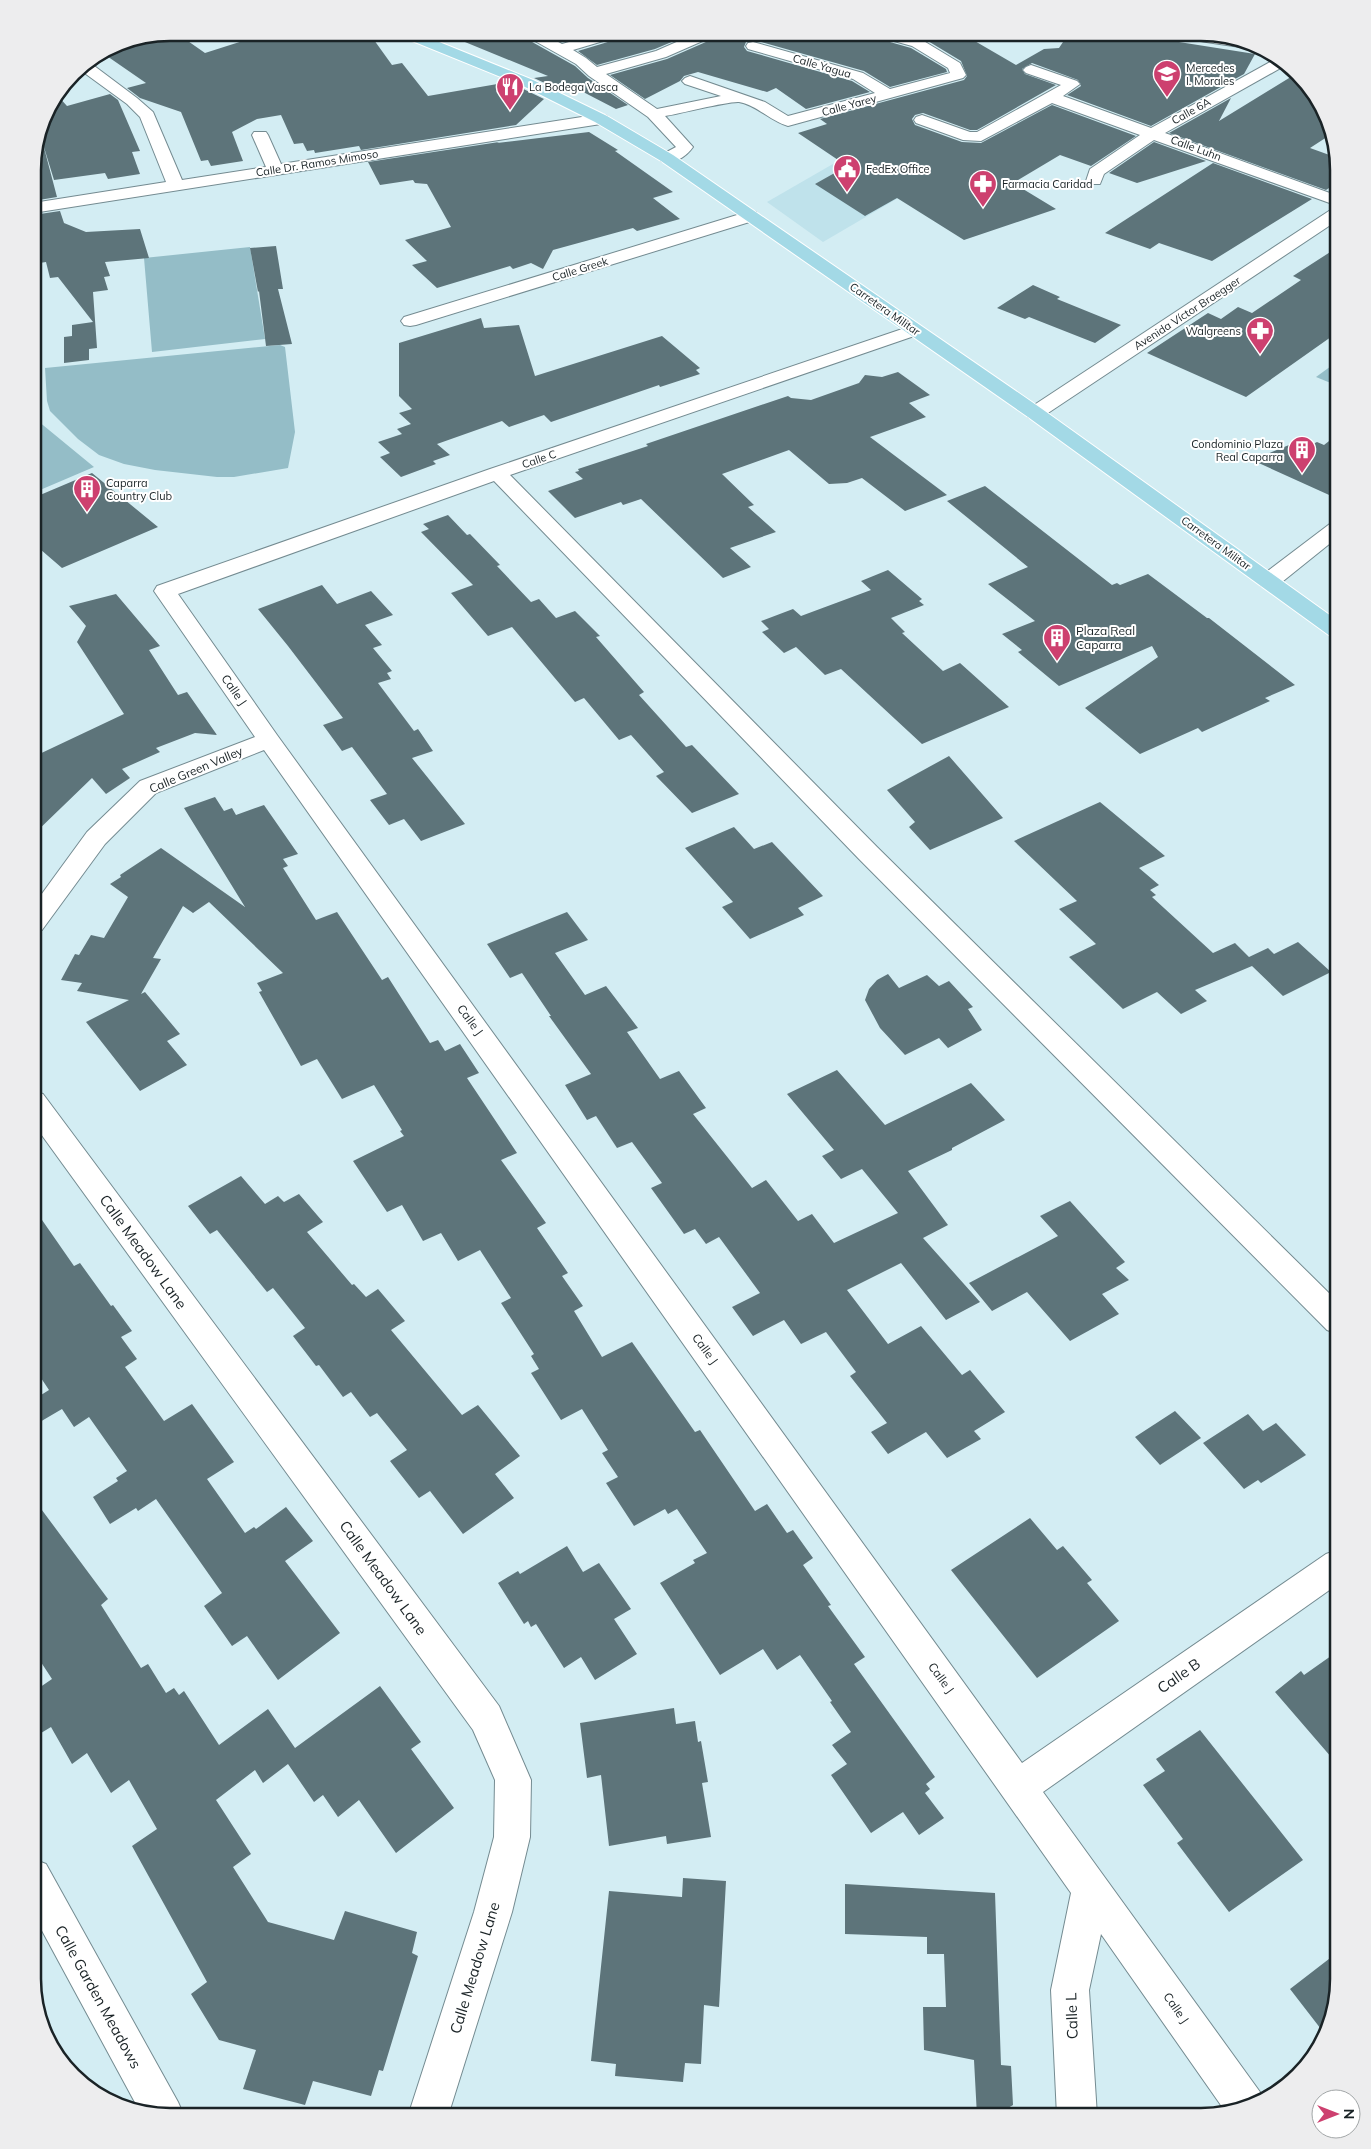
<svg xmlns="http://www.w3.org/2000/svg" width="1371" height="2149" viewBox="0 0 1371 2149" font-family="Mulish,sans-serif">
<rect width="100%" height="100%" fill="#d3edf3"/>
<path fill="#bfe2eb" d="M878 138 941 173 823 242 767 202Z"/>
<path fill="#94bdc7" d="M250 247 265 339 152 352 144 258Z
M280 345 285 347 295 432 288 468 234 477H217L155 470 124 464 99 455 78 439 50 411 47 401 45 368Z
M1338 361V386L1316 377Z
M38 421 94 467 33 493V423Z"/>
<path fill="#5d747a" d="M170 32H175L205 53 268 33H369L392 65 402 63 428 96 509 82 544 99 516 125 361 150 359 146 315 153 314 150 307 151 303 143 294 144 281 115 257 119 232 132 243 161 211 166 208 160 201 161 181 112 140 98 127 88 146 83 104 54 135 45 129 41Z
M443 33H522L525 38 575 66 588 78 628 105 616 109 562 81 555 88 534 78 548 76Z
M544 33H595L562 42Z
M624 33H693L655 49 597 65 578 51 621 38Z
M718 33H872L876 38 911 48 946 69 947 72 890 87 864 71 754 40 746 42 744 47 747 51 852 81 870 92 806 109 776 88 767 92 698 72 684 76 680 81 645 99 610 75 667 59 715 38Z
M902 33H961L1016 65 1044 49 1059 48 1069 33H1122L1255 54 1244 74 1151 126 1067 95 1081 86 1078 80 1032 63 1022 69 1025 74 1056 85 977 130H970L923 113 915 115 912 119 915 125 962 142 981 143 1052 105 1136 136 1091 166 1060 155 1013 183 1056 209 964 240 897 198 865 216 815 184 847 166 798 133 827 124 820 119 964 80 967 76 961 61 923 38Z
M1294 75 1324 109 1330 135 1310 148 1335 157 1338 182 1326 190 1169 133 1231 98 1219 121Z
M110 94 118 100 140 151 132 152 140 174 108 179 105 173 54 180 43 144 57 197 33 201V161L39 137 41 136 40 133 47 110 57 95 67 106Z
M589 132 618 150 615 151 673 192 653 198 680 219 637 231 633 228 553 250 543 269 531 263 513 269 510 266 437 288 412 265 427 261 405 240 451 227 427 184 415 183 413 180 380 185 368 162 499 142 497 143Z
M1154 142 1206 161 1137 183 1109 173Z
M1213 163 1312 199 1212 261 1159 243 1150 249 1105 233Z
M60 211 64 223 86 232 140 229 149 258 105 262 110 276 104 277 108 290 93 292 97 348 89 349V360L64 363V337L72 336V325L93 322 58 277 50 278 46 262 33 264V215Z
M276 246 283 289H278L292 344 266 346 259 291 258 292 250 248Z
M1338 247V332L1246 397 1147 353 1208 313 1221 319 1238 307 1252 313 1301 280 1293 276Z
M1033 285 1060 297 1057 299 1121 325 1095 343 1029 317 1025 319 997 308Z
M481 318 484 328 519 325 535 376 662 336 700 368 696 370 700 374 660 387 659 385 551 422 544 415 509 427 502 421 437 444 450 455 433 461 436 464 401 477 380 457 390 453 378 442 402 434 397 429 411 424 399 413 412 409 399 396V343Z
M898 372 930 395 909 403 926 417 870 437 947 495 905 511 862 478 847 483 829 484 789 450 722 474 754 505 748 507 776 532 730 548 751 567 723 578 641 499 623 505 621 502 575 518 548 491 583 479 575 472 579 471 578 469 648 446 646 444 788 396 791 398 811 400 859 383 865 375 882 377Z
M1338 434V499L1252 460 1289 445 1296 449 1304 444 1309 446 1317 442 1324 445Z
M92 473 158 527 62 568 33 543V498Z
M985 486 1112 585 1117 583 1120 585 1148 574 1207 618H1209L1295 685 1265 698 1270 701 1202 732 1198 728 1140 754 1085 708 1158 657 1152 646 1059 686 1018 652 1022 650 1002 634 1035 621 988 584 1028 567 947 501Z
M448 515 467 535 470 534 500 565 497 566 531 602 539 599 556 618 575 611 600 636 596 637 644 692 639 695 686 747 692 745 739 794 692 813 656 776 664 772 631 735 619 740 584 698 575 702 512 627 488 636 451 593 473 585 421 532 429 529 423 524Z
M888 570 922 599 919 601 924 605 891 618 905 632 902 633 943 671 960 663 1009 707 922 744 841 669 825 675 796 647 784 653 762 632 769 629 761 621 793 609 801 616 871 590 861 581Z
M322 585 337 604 371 591 393 615 365 625 382 645 373 648 392 671 387 673 391 679 378 683 414 731 418 729 433 751 412 758 465 824 421 841 404 819 389 825 370 800 387 794 352 747 342 751 323 725 343 718 288 646 258 609Z
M116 594 160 646 149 650 178 695 187 692 217 735 195 733 156 748 160 752 122 769 130 778 106 794 92 778 33 835V757L124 714 77 642 86 626 69 606Z
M949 756 1003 818 930 850 909 827 915 822 887 790Z
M215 797 224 811 232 808 236 815 264 805 298 854 283 859 288 866 283 868 316 920 337 912 382 980 388 977 430 1043 438 1040 445 1051 460 1044 479 1073 467 1078 517 1153 501 1160 546 1223 537 1228 568 1273 562 1276 583 1306 574 1311 602 1357 632 1342 695 1432 700 1430 755 1511 767 1504 787 1533 793 1530 813 1558 803 1565 831 1605 828 1606 865 1657 854 1664 935 1777 926 1784 930 1789 925 1793 944 1818 919 1835 903 1812 871 1833 831 1775 847 1764 832 1745 851 1732 830 1702 832 1701 800 1655 777 1670 763 1649 720 1675 660 1583 695 1563 693 1560 707 1553 677 1509 668 1514 665 1509 634 1526 606 1483 618 1477 602 1453 608 1450 582 1409 561 1420 531 1373 539 1369 531 1356 534 1354 501 1303 511 1298 480 1250 458 1261 441 1233 423 1241 402 1205 387 1212 353 1161 404 1136 400 1131 402 1130 374 1085 342 1099 317 1059 301 1066 259 992 262 991 257 983 283 973 209 902 193 913 183 906 153 958 161 959 141 994 145 992 180 1034 167 1041 187 1065 140 1091 86 1022 129 1000 77 991 82 983 61 980 75 954 79 955 91 935 104 938 128 897 110 884 121 877 120 875 161 848 245 907 184 808Z
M1100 802 1165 856 1139 868 1159 885 1150 890 1156 895 1152 897 1213 953 1235 943 1249 957 1268 948 1274 954 1298 942 1331 972 1283 996 1252 966 1195 990 1207 1001 1181 1014 1157 992 1123 1009 1069 957 1096 944 1059 909 1077 901 1014 841Z
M734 827 754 849 772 842 823 896 798 908 804 915 750 939 722 907 733 902 685 848Z
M567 912 588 940 555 953 585 995 606 986 638 1028 627 1032 660 1079 679 1071 706 1108 693 1114 752 1188 766 1180 798 1221 812 1214 834 1243 898 1213 862 1169 841 1179 822 1156 834 1150 787 1094 837 1070 885 1125 971 1083 1005 1120 952 1148V1150L908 1171 948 1225 923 1238 980 1302 946 1320 901 1263 847 1290 888 1344 921 1326 962 1375 970 1370 1005 1412 974 1431 981 1439 947 1458 926 1432 888 1454 871 1432 887 1423 850 1376 856 1372 826 1332 801 1344 784 1320 753 1336 732 1307 760 1293 719 1237 706 1244 695 1229 684 1234 651 1188 662 1183 632 1142 617 1148 596 1116 587 1120 565 1085 591 1074 549 1016H551L522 973 510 978 487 944Z
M888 974 899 988 927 975 939 986 949 981 973 1007 968 1009 982 1030 948 1048 939 1038 905 1055 880 1028 865 1000 869 989 877 980Z
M241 1176 265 1204 278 1196 284 1202 299 1194 323 1222 307 1232 352 1285 354 1284 366 1297 378 1289 405 1321 391 1330 462 1415 478 1405 520 1456 495 1474 514 1498 463 1534 430 1491 419 1498 390 1461 407 1450 377 1413 370 1417 351 1392 343 1397 319 1365 316 1366 293 1336 305 1328 273 1288 267 1292 217 1230 210 1234 188 1206Z
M1070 1201 1125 1262 1116 1268 1129 1280 1102 1294 1119 1314 1070 1341 1027 1292 992 1311 969 1283 1058 1236 1040 1216Z
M33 1207 74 1266 80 1263 111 1306 113 1305 132 1331 121 1337 137 1359 125 1367 164 1421 192 1404 234 1462 207 1479 245 1533 254 1527 256 1529 286 1507 313 1541 285 1561 340 1633 278 1680 247 1636 232 1646 204 1606 222 1593 156 1499 138 1511 136 1508 110 1524 93 1497 118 1481 116 1478 127 1471 89 1417 74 1427 62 1409 33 1426V1400L49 1390 33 1366Z
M1175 1411 1201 1438 1160 1465 1135 1437Z
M1248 1414 1263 1431 1276 1423 1306 1455 1261 1483 1258 1480 1244 1489 1203 1443Z
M33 1498 108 1599 101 1605 141 1668 148 1664 166 1693 174 1688 179 1695 184 1691 219 1745 268 1709 295 1748 380 1686 421 1742 411 1749 454 1808 396 1853 359 1800 338 1817 323 1795 314 1802 288 1764 263 1783 255 1770 216 1800 251 1854 233 1867 268 1922 334 1940 345 1911 417 1932 412 1953 418 1956 383 2071 379 2070 371 2096 313 2081 305 2105 243 2089 256 2050 219 2040 191 1994 207 1982 132 1846 157 1829 129 1780 111 1793 87 1753 72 1764 51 1727 41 1733 33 1720V1692L52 1679 33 1650Z
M1030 1518 1057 1550 1063 1546 1092 1580 1087 1583 1119 1621 1037 1678 951 1570Z
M567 1546 583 1572 599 1563 631 1609 614 1619 637 1654 595 1680 581 1657 564 1668 536 1624 531 1627 528 1621 524 1624 498 1583 518 1571 520 1574Z
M1338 1651V1765L1275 1692 1301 1671 1304 1675Z
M674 1708 676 1724 695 1721 698 1742 701 1741 708 1782 702 1783 711 1837 667 1844 666 1836 609 1846 601 1775 587 1778 580 1723Z
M1200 1730 1303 1860 1229 1912 1177 1843 1183 1839 1143 1785 1165 1771 1156 1759Z
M683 1878 726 1881 719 2007 704 2005 701 2064 685 2063 683 2082 615 2076 616 2064 591 2061 609 1891 682 1897Z
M845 1884 995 1893 1001 2065 1011 2066 1013 2105 1008 2108V2116H977L974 2060 924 2050 923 2007H946L944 1954H927V1937L845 1934Z
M1338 1952V1979L1324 2033 1290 1989Z"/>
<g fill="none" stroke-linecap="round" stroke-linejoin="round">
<defs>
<path id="minor" d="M524 33H541L562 44 601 33H622L620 36 573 50 586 58 597 67 656 51 697 33H716L714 36 666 57 606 74 657 109 721 96 685 84 682 81 685 78 690 76 765 102 788 116 875 93 853 79 748 49 746 46 748 43 753 42 863 73 890 89 950 73 948 68 912 46 876 36 874 33H896L922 40 960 63 966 75 963 78 788 126C770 121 757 105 739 102 728 101 679 114 665 116L693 147C686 157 674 165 661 161L659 158 661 155 676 147 648 117 589 76 576 64 526 36Z
M1166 33C1199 33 1214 34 1246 45L1240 47 1173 37 1168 36Z
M1279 57 1286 65 1165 133 1338 196V206L1154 140 1104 174 1100 184H1088L1086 181 1090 169 1140 135 1052 103 981 141 963 140 916 123 914 120 916 117 922 115 970 132H977L1061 85 1026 73 1023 70 1026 67 1031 65 1077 81 1080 84 1063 96 1151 128Z
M89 62 137 98 153 112 182 180 266 167 252 135 254 132H266L268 135 281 164 601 114 607 116 609 119 607 122 601 124 33 213V203L166 182 140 117 127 104 79 69Z
M1338 208V220L1042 417 1035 419 1028 417 1025 413 1028 409 1332 209Z
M750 211 756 212 758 216 756 220 416 325 410 326 404 325 401 321 404 317Z
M914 325 920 326 923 330 920 334 510 475 877 847 1338 1302V1334L1327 1330 859 859 494 481 178 594 277 735 1022 1763 1326 1554 1338 1550V1584L1043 1792 1260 2092 1264 2100 1225 2111 1101 1934 1089 1990 1097 2116H1057L1051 1990 1071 1893 264 750 156 793 105 844 42 930 33 933V906L87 832 140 781 255 737 154 591 157 586 490 469Z
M1338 521V537L1277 586 1269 587 1261 586 1258 581 1261 576 1331 523Z
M33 1091 43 1094 499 1706 531 1780 530 1837 512 1912 448 2116H408L474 1912 494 1837 495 1780 473 1730 33 1123Z
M33 1859 46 1864 178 2102 184 2116H161L138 2108 33 1914Z"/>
<path id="primary" d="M398 33H417L533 80 607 116 673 155 1042 409 1338 621V638L1330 636 1028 417 661 161 595 122 523 86 400 36Z"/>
</defs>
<use href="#minor" stroke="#748b91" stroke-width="2"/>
<use href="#primary" stroke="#fff" stroke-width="2"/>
<use href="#minor" fill="#fff" fill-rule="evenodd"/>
<use href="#primary" fill="#a3d9e6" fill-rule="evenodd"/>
</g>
<defs>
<symbol id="school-pin" viewBox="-11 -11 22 30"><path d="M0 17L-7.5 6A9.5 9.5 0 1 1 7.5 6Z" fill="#cd406f" stroke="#fff"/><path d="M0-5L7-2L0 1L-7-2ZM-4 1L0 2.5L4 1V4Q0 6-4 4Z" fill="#fff"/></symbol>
<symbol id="restaurant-pin" viewBox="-11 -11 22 30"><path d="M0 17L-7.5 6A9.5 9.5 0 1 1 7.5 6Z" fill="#cd406f" stroke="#fff"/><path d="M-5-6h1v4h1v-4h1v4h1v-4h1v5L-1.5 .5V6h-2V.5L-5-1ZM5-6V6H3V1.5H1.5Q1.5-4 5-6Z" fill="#fff"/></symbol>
<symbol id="civic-pin" viewBox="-11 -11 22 30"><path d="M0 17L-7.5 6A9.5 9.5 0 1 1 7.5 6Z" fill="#cd406f" stroke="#fff"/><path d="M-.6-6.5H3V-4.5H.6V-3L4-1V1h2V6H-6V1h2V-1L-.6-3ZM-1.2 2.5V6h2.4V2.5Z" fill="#fff"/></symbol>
<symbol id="pharmacy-pin" viewBox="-11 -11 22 30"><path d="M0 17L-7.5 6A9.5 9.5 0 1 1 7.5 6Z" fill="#cd406f" stroke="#fff"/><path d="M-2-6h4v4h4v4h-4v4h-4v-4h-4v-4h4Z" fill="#fff"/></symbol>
<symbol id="building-pin" viewBox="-11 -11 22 30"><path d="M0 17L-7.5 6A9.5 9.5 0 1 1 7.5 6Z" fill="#cd406f" stroke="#fff"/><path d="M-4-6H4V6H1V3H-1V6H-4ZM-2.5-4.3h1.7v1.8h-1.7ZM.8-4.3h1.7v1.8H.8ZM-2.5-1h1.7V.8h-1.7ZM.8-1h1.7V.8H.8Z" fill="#fff"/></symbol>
</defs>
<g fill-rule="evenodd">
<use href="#school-pin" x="1151" y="58" width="32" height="43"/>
<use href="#restaurant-pin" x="494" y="71" width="32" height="43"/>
<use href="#civic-pin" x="831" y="153" width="32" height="43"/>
<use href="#pharmacy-pin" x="967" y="168" width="32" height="43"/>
<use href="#pharmacy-pin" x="1244" y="315" width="32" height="43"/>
<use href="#building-pin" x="1286" y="434" width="32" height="43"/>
<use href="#building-pin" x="71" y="473" width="32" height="43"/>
<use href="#building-pin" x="1041" y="622" width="32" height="43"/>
</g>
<g text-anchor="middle" stroke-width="4" stroke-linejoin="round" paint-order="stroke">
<g font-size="11" fill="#1a2326" stroke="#fff">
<text transform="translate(822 66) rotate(16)" y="4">Calle Yagua</text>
<text transform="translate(849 105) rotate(-15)" y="4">Calle Yarey</text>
<text transform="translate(1191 111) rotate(-29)" y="4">Calle 6A</text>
<text transform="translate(1196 148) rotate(20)" y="4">Calle Luhn</text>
<text transform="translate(317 163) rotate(-9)" y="4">Calle Dr. Ramos Mimoso</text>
<text transform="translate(580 269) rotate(-17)" y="4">Calle Greek</text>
<text transform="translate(885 309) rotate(35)" y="4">Carretera Militar</text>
<text transform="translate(1187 313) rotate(-33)" y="4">Avenida Víctor Braegger</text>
<text transform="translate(539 459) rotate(-19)" y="4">Calle C</text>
<text transform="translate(1216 543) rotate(36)" y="4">Carretera Militar</text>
</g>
<g font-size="11" fill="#1a2326" stroke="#fff" text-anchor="start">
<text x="1186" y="72">Mercedes<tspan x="1186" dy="13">I. Morales</tspan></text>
<text x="529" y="91">La Bodega Vasca</text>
<text x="866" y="173">FedEx Office</text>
<text x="1002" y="188">Farmacia Caridad</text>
<text x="1241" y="335" text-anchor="end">Walgreens</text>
<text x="1283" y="448" text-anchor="end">Condominio Plaza<tspan x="1283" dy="13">Real Caparra</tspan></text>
<text x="106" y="487">Caparra<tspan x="106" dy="13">Country Club</tspan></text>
</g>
<g font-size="12" fill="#1a2326" stroke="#fff" text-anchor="start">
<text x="1076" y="635">Plaza Real<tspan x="1076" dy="14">Caparra</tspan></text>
</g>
<g font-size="12" fill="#1a2326" stroke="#fff">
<text transform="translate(234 690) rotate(55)" y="4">Calle J</text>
<text transform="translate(196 770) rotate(-23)" y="4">Calle Green Valley</text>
<text transform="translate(470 1020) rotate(54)" y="4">Calle J</text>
<text transform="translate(705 1349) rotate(54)" y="4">Calle J</text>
<text transform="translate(941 1678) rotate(54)" y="4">Calle J</text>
<text transform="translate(1176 2008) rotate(55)" y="4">Calle J</text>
</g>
<g font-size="15" fill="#1a2326" stroke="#fff">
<text transform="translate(143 1252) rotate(54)" y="5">Calle Meadow Lane</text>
<text transform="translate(383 1578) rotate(54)" y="5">Calle Meadow Lane</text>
<text transform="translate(1179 1676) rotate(-35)" y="5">Calle B</text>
<text transform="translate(475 1968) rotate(-73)" y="5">Calle Meadow Lane</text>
<text transform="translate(98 1997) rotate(61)" y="5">Calle Garden Meadows</text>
<text transform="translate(1072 2016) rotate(-92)" y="5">Calle L</text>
</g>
</g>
<path d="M0 0H1371V2149H0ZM170 41H1201A129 129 0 0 1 1330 170V1979A129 129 0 0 1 1201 2108H170A129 129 0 0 1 41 1979V170A129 129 0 0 1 170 41Z" fill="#ededee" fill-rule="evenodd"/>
<path fill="none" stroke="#1a2326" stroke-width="2.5" d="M170 41H1201A129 129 0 0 1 1330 170V1979A129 129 0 0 1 1201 2108H170A129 129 0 0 1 41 1979V170A129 129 0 0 1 170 41Z"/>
<g transform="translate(1336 2114) rotate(90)"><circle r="24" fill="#ffffff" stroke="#a3a7a8"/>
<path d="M0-4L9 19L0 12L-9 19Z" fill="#cd406f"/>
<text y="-8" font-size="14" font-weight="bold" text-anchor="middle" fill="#1a2326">N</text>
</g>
</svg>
